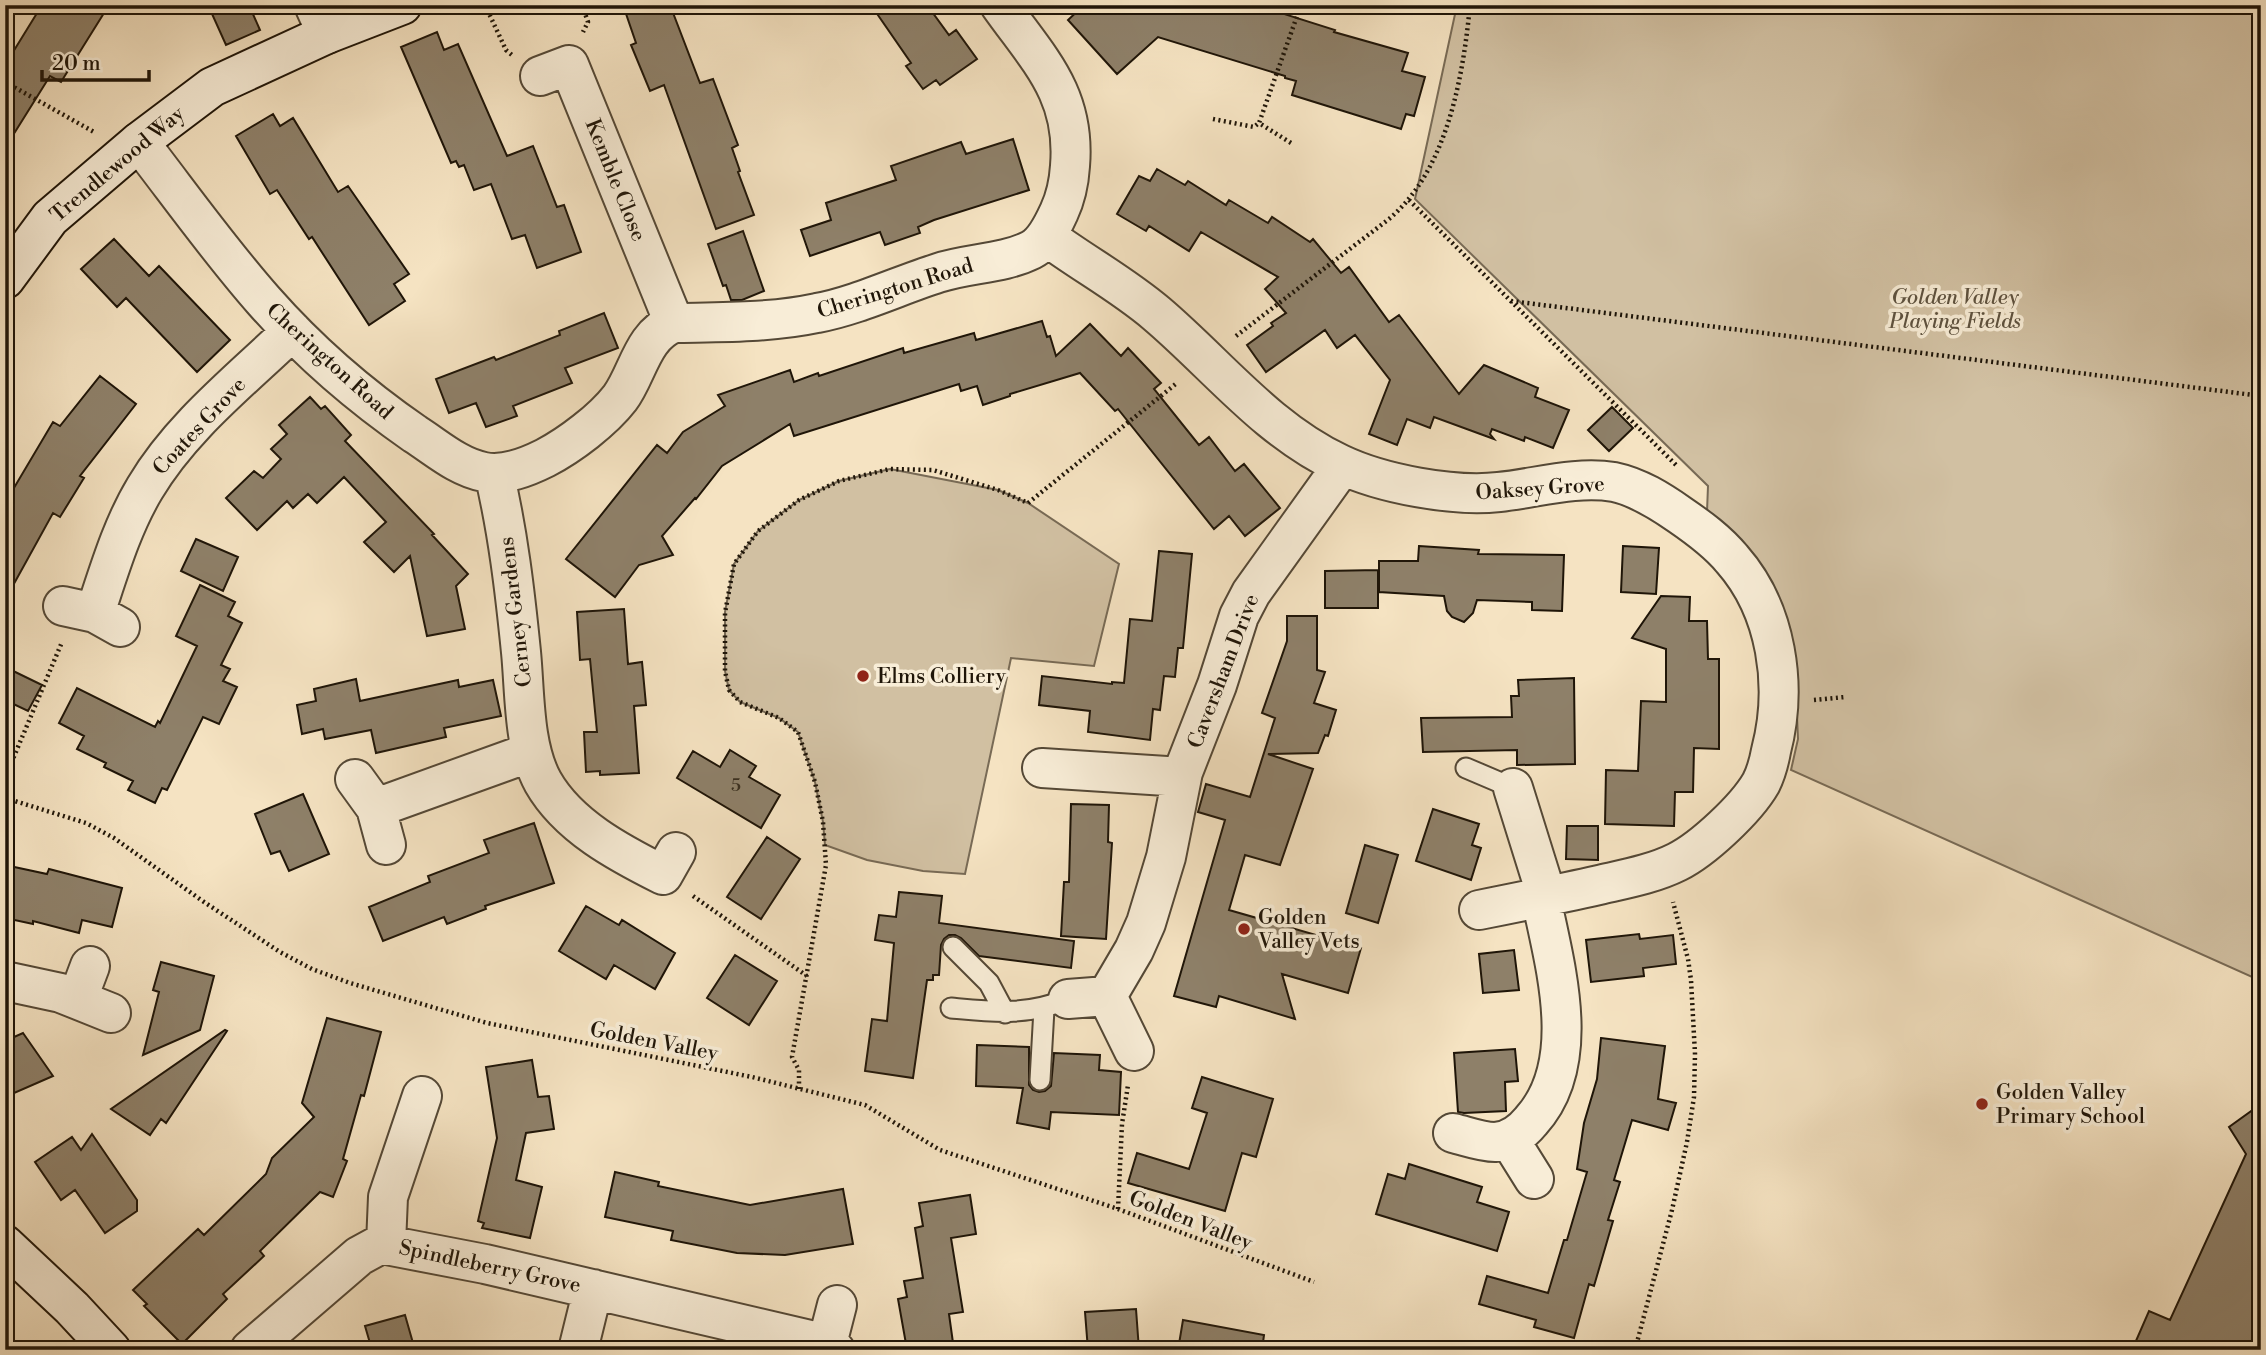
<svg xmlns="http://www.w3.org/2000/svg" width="2266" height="1355" viewBox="0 0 2266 1355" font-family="'Libre Bodoni',serif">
<rect width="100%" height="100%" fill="#f5e3c2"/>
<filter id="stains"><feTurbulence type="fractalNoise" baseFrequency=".00286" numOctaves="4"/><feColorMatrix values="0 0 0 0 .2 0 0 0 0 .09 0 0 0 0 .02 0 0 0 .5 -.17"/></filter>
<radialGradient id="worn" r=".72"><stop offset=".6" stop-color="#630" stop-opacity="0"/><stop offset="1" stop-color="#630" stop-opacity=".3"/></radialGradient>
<path fill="#d1c0a2" stroke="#786a55" stroke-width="2" d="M1457 5H2261V981L1791 770 1798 739 1795 671 1707 512 1708 486 1415 199Z
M890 469 998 490 1028 503 1119 564 1094 666 1011 658 965 874 923 871 867 860 825 845 823 822 815 782 798 732 779 718 740 702 729 690 725 671V612L734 564 758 531 799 500 839 481Z"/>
<path fill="#8e8069" stroke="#1f1508" stroke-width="2" d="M42 5H109L61 82 50 76 5 148V65Z
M208 5H249L260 30 226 45Z
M623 5H670L700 83 713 79 738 145 732 148 740 171 738 172 754 215 716 229 664 85 650 91 631 45 636 43Z
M871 5H927L949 35 956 30 977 59 940 85 936 80 923 89 906 66 911 63Z
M1084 5H1256L1335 30 1334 32 1408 53 1402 71 1425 77 1414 116 1406 114 1401 129 1292 95 1296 81 1285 78V76L1158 37 1117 74 1068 20Z
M437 32 444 50 458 44 507 156 533 146 557 207 564 205 581 252 537 268 525 235 512 239 491 184 474 190 464 165 459 167 456 161 451 163 401 47Z
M273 114 280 126 293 118 338 192 348 186 409 274 394 284 405 301 369 325 312 237 309 239 277 190 270 194 236 136Z
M1013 139 1029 190 934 220 918 227 920 233 885 245 880 232 810 256 801 230 831 220 826 203 896 180 891 166 961 142 966 154Z
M1157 169 1185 185 1188 181 1226 205 1229 200 1268 223 1272 217 1310 242 1313 239 1341 273 1349 267 1389 322 1399 315 1459 394 1484 365 1538 388 1535 397 1569 410 1553 448 1525 437 1524 441 1492 429 1490 434 1494 439 1434 417 1430 428 1407 419 1397 445 1369 434 1390 380 1355 335 1337 348 1325 330 1266 372 1247 345 1273 326 1271 323 1286 313 1265 289 1278 277 1201 232 1189 251 1149 226 1146 231 1117 214 1139 176 1150 181Z
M743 231 764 291 742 300H731L726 285 723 286 708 244Z
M114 239 149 276 159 266 230 340 197 372 126 298 117 307 81 269Z
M604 313 618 348 565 368 572 383 513 406 517 416 486 427 476 403 449 413 436 379 494 357 496 360 560 335 559 331Z
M1042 321 1047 337 1050 336 1056 356 1090 324 1121 356 1128 348 1161 383 1154 389 1199 445 1209 437 1235 471 1244 464 1280 508 1245 536 1229 516 1214 529 1118 409 1115 411 1080 373 1010 394V396L983 405 977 386 961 391 959 384 794 436 790 424 722 466 696 499 695 498 662 536 673 555 639 565 615 597 566 559 657 445 667 453 683 432 725 406 718 395 790 370 794 382 818 373 819 376 903 348 904 353 974 333 976 340Z
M100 376 136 404 80 476 84 478 60 517 53 513 5 600V503L53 422 60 426Z
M310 397 321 409 325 406 351 435 345 441 434 534 432 535 468 574 456 586 465 629 427 636 410 556 394 572 364 542 386 522 344 477 317 503 308 494 293 508 287 501 257 530 226 498 254 471 263 478 281 459 271 449 287 434 279 425Z
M1612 407 1633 428 1609 451 1588 430Z
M196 539 238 557 223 591 181 571Z
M1419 546 1479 550 1478 554 1564 555 1562 611 1532 610V602L1477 600 1473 613 1464 622 1452 617 1447 611 1444 596 1379 592V561H1418Z
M1623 546 1659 548 1656 594 1621 592Z
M1159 551 1192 554 1183 648H1178L1175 677 1164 676 1160 710 1153 709 1150 740 1088 732 1090 711 1039 705 1042 676 1112 684V682L1124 683 1130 619 1152 621Z
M1378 570V608H1325V571Z
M200 585 235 602 228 616 242 623 221 665 230 669 223 681 237 687 219 724 203 717 167 790 162 788 155 803 128 790 133 781 104 767 106 763 77 749 84 736 59 723 77 688 155 727 158 721 160 723 197 646 176 636Z
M1661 596 1690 597 1689 621H1707L1708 659H1719V749L1694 748 1693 792H1675L1674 826 1605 824 1606 770 1638 771 1641 701 1666 702V649L1632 638Z
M624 609 628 664 642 662 646 705 634 706 639 773 600 775V771L586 772 584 732H597L590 659 580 660 577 612Z
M1287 616H1317V670L1325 672 1314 703 1336 710 1328 736 1325 735 1318 753 1268 754 1313 769 1280 865 1245 855 1229 910 1361 948 1348 993 1282 974 1295 1019 1219 996 1216 1007 1174 996 1225 820 1198 812 1206 784 1250 797 1275 718 1262 713 1287 641Z
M5 667 42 685 28 711 5 700Z
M1574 678 1575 764 1517 765V750L1423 752 1421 718 1512 717 1511 696H1519L1518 680Z
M356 679 360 701 458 680 459 687 493 680 501 716 444 728 446 737 376 753 371 730 325 739 323 729 302 734 297 705 316 701 314 689Z
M730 750 756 766 749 777 780 795 761 828 677 778 693 751 720 767Z
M303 794 329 854 289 871 280 851 271 854 255 814Z
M1071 804 1109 805 1108 842 1112 843 1106 939 1061 936 1064 882H1069Z
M1433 809 1479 824 1472 845 1481 848 1471 880 1416 861Z
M534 823 554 883 485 906 486 909 447 924 444 917 383 941 369 907 430 882 428 876 489 853 484 840Z
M1567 826H1598V860L1566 859Z
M767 837 800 859 761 919 727 897Z
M1365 845 1398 855 1378 923 1346 913Z
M5 865 47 874 49 869 122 888 112 927 82 920 79 933 33 921V924L5 918Z
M899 892 942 896 939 923 1074 941 1071 968 979 956 961 938 955 935H949L944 939 941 945 939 975H933V980H927L913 1078 865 1071 872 1019 887 1021 894 943 875 940 879 915 896 917Z
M586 906 619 925 622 920 675 953 655 989 614 965 606 979 559 951Z
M1639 934 1640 939 1673 935 1676 964 1643 968 1644 976 1591 982 1586 940Z
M1514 950 1519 990 1483 993 1479 954Z
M735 955 777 981 749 1025 707 998Z
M161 962 214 976 200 1030 143 1055 159 992 153 990Z
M327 1018 381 1032 364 1096 361 1095 343 1159 347 1161 333 1197 320 1192 260 1251 264 1256 223 1294 227 1299 182 1344 144 1306 147 1304 133 1290 198 1229 204 1235 266 1174 272 1158 314 1117 302 1103Z
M225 1030 227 1031 166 1123 161 1119 150 1135 111 1109Z
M23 1033 53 1076 5 1097V1041Z
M1601 1038 1665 1046 1658 1099 1676 1103 1668 1130 1632 1120 1614 1180 1620 1182 1608 1220 1613 1221 1594 1286 1589 1284 1574 1338 1534 1327 1536 1320 1479 1304 1487 1276 1548 1293 1564 1240H1567L1587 1172 1577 1169 1584 1123 1597 1079Z
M977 1045 1029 1047V1085L1033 1090 1039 1092 1045 1091 1051 1086 1054 1053 1100 1055 1099 1070 1121 1072 1119 1115 1051 1112 1049 1129 1017 1123 1023 1088 976 1086Z
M1515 1049 1518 1081 1505 1082 1506 1111 1464 1113 1458 1112 1454 1053Z
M532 1060 538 1097 549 1096 554 1129 526 1133 516 1180 542 1187 530 1238 482 1228 484 1223 478 1221 497 1138 486 1067Z
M1202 1077 1273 1099 1256 1157 1242 1153 1225 1211 1128 1183 1137 1153 1189 1169 1207 1113 1192 1108Z
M2261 1104V1350H2132L2149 1311 2170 1320 2246 1154 2229 1127Z
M92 1134 137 1200V1211L105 1233 75 1190 61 1200 35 1162 72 1137 81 1150Z
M1409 1164 1482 1187 1477 1202 1509 1212 1497 1251 1376 1214 1388 1174 1405 1179Z
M615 1172 659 1182 658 1186 750 1205 843 1189 853 1244 785 1255 737 1253 671 1240 673 1231 605 1217Z
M970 1195 976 1234 951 1238 963 1312 949 1314 954 1350H916L915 1343 906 1344 898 1299 907 1297 904 1281 923 1278 915 1228 923 1226 919 1203Z
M1136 1309 1139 1350H1088L1085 1312Z
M405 1315 415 1350H372L365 1326Z
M1183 1320 1264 1335 1262 1350H1178Z"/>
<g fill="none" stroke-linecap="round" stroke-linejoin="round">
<defs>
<path id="lane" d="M1466 768 1513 788
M953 947 989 983 1005 1013
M951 1008C995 1012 1026 1016 1068 999
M1040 1080 1044 1009"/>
<path id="street" d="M314 5 327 34
M540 76 569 65 674 323
M139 142C180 195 219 250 264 301 308 351 360 396 415 434 437 448 458 467 484 472 505 476 527 467 545 458 570 445 603 420 620 398 638 374 642 335 674 323 722 322 770 323 817 313 856 306 900 285 938 273 968 263 1003 264 1031 250 1045 243 1053 225 1059 212 1066 197 1069 182 1070 166 1076 94 1039 60 1000 5
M1046 236C1082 263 1122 284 1157 314 1217 365 1267 430 1340 464 1382 484 1453 497 1499 492 1537 488 1575 476 1614 482 1638 487 1660 501 1680 515 1699 528 1717 541 1732 559 1777 610 1788 686 1771 751 1769 762 1766 773 1761 783 1746 809 1703 849 1677 862 1653 874 1625 879 1599 885 1559 894 1519 902 1479 910
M494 473C508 532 515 592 521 652 525 692 523 746 543 782 568 826 619 853 663 875L676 852
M63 606 95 613 120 627
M95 613C109 571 122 526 145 488 181 427 241 380 292 331
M1042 768 1182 777
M355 779 376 808 386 845
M1513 788 1547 897
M376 808 531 752
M5 981 61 993 111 1013
M78 998 90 966
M1068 999 1107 996
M1134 1051 1107 996 1134 950 1146 923 1166 857 1183 772 1217 685 1239 616 1251 593 1342 466
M1453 1133C1466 1136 1481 1142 1495 1142 1511 1141 1522 1132 1531 1121 1584 1063 1555 966 1541 898
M1509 1139 1534 1179
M386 1244 388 1197 422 1096
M827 1344 837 1305
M250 1350 359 1256 381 1244 485 1264 827 1344 835 1350
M578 1350 593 1289"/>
<path id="secondary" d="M5 279 50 218 139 142 212 87 327 34 402 5
M5 1245 72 1308 111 1350"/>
</defs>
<use href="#lane" stroke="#544836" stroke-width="23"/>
<use href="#street" stroke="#544836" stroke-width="42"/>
<use href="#secondary" stroke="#1f1508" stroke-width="42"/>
<path stroke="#1f1508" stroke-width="4.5" stroke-dasharray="2 3.5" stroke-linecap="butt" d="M485 5 506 50 512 55
M582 5 588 22 583 32
M5 82 94 132
M1213 119 1254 127 1259 123
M1291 143 1259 123 1301 5
M1409 200 1676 465
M1511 301 2261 396
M1236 336 1389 219C1447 170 1463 78 1470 5
M1814 700 1845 697
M5 778 62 642
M5 798 86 823 114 838 204 902 280 952 312 969 350 983 487 1023 752 1077 865 1105 940 1150 1118 1209 1314 1282
M693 896 807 976
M799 1089V1070L792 1057 826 865 823 822 815 782 798 732 779 718 740 702 729 690 725 671V613L734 564 758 531 799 500 839 481 890 469 933 470 998 490 1028 503 1177 383
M1118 1209 1122 1124 1128 1085
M1635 1350 1672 1210 1687 1142 1694 1097 1695 1054 1691 980 1688 959 1673 902"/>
<use href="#lane" stroke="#f8edd7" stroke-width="19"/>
<use href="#street" stroke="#f8edd7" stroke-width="38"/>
<use href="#secondary" stroke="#f8edd7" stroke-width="38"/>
</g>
<g fill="#8f2418" stroke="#f8edd7" stroke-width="2.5">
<circle cx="863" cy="676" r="7"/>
<circle cx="1244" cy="929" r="7"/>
<circle cx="1982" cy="1104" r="7"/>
</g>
<g text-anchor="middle" stroke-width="7" stroke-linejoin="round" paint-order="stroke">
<g font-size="18" fill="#3b3020">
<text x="736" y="791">5</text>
</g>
<g font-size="21" fill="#1f1508" stroke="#f8edd7">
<text transform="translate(117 164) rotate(-40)" y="7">Trendlewood Way</text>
<text transform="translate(616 180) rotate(68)" y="7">Kemble Close</text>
<text transform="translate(895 288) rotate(-17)" y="7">Cherington Road</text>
<text transform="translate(330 361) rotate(42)" y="7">Cherington Road</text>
<text transform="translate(199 426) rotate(-47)" y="7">Coates Grove</text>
<text transform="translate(1540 488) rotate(-4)" y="7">Oaksey Grove</text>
<text transform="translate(515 612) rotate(-97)" y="7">Cerney Gardens</text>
<text transform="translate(1223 671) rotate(-69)" y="7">Caversham Drive</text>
<text transform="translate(654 1041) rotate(11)" y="7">Golden Valley</text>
<text transform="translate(1191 1220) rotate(21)" y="7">Golden Valley</text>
<text transform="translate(490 1266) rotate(12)" y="7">Spindleberry Grove</text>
</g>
<g font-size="21" font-style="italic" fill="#5d513e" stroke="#f8edd7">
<text x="1955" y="304">Golden Valley<tspan x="1955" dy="24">Playing Fields</tspan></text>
</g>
<g font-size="21" fill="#1f1508" stroke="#f8edd7" text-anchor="start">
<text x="877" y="683">Elms Colliery</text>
<text x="1258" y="924">Golden<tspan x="1258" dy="24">Valley Vets</tspan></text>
<text x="1996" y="1099">Golden Valley<tspan x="1996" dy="24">Primary School</tspan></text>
</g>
</g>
<rect width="2266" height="1355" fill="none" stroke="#f5e3c2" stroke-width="28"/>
<rect x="7" y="7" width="2252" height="1341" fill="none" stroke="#1f1508" stroke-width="3.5"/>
<rect x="14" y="14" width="2238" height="1327" fill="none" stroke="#1f1508" stroke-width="2"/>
<path d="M42 70v10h107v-10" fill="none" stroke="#1f1508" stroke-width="3.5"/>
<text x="52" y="70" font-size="21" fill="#1f1508" stroke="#f8edd7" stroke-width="5" paint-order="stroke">20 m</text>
<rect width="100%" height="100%" filter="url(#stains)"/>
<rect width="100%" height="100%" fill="url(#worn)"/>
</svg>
